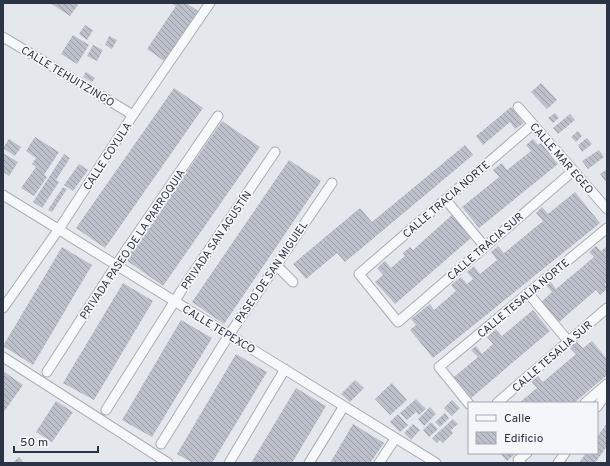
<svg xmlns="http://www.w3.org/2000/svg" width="610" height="466" viewBox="0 0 610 466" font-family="Overpass,sans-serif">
<defs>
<pattern id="building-back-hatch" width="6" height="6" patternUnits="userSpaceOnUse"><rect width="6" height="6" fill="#bbc0ca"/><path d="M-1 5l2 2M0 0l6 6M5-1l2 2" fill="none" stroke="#989da6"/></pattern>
</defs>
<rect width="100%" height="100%" fill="#e4e7ec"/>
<path fill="url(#building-back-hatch)" d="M50 3H74L78 5 70 16Z
M171 3H186L198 11 164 61 147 49 176 6Z
M85 25 93 30 87 40 79 34Z
M73 35 89 45 77 64 61 54Z
M109 36 117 40 112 49 105 45Z
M93 45 103 50 97 61 87 56Z
M86 72 95 78 92 82 83 77Z
M541 83 557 100 547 109 531 92Z
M174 88 203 108 105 248 76 228Z
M511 107 524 123 515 129 510 122 483 145 476 136Z
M555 113 559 118 553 123 548 118Z
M570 114 575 120 558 134 553 128Z
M222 121 260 147 163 286 126 260Z
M578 131 582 136 576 142 571 137Z
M35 137 59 152 44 175 47 177 34 196 21 188 36 167 32 164 36 158 26 151Z
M587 138 592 144 582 152 578 145Z
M9 139 21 147 15 156 3 148Z
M533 139 538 145 541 143 558 164 479 228 462 207 499 177 493 170 502 163 507 170 531 151 526 145Z
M465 145 473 155 345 262 337 253 306 279 293 264 360 208 372 222Z
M599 150 604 157 588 169 582 161Z
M3 153 18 162 9 176 3 172Z
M64 154 70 158 56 180 59 182 42 208 33 202Z
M289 160 321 181 224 324 192 302Z
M79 164 88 170 73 191 64 185Z
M607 169V181L606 182 600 174Z
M63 187 67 189 52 212 48 210Z
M575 192 600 223 433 358 410 330 416 325 411 319 430 304 434 310 456 291 451 285 461 277 467 284 473 279 467 272 474 266 480 274 497 260 491 252 498 246 504 253 543 221 536 213 542 207 548 214Z
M452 215 471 238 395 304 375 282 383 275 377 268 385 261 391 268 405 256 403 253 410 247 413 250Z
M596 246 601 251 607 246V282L605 284 607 289 600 295 596 290 558 323 541 302 552 292 546 285 550 281 556 289 594 257 589 252Z
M62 247 92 265 33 365 3 346Z
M123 283 153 301 94 400 63 383Z
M533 310 550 331 471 398 454 377 478 357 471 350 476 346 482 354 493 344 487 337 496 329 502 336Z
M181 320 212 338 152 437 122 420Z
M576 341 583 348 592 341 607 359V375L574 403H519L537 388 530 380 537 375 543 382 576 354 569 347Z
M236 354 267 372 212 463H193L177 454Z
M3 371 23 385 3 413Z
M355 380 364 388 350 402 341 394Z
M392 383 407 400 390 415 375 399Z
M296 388 326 406 292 463H251Z
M416 399 426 409 419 415 416 412 407 420 400 413Z
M452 400 460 408 452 416 444 408Z
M56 401 73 412 52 442 36 432Z
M430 407 436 414 424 426 418 419Z
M445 413 449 418 440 427 435 422Z
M398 414 408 425 400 432 390 422Z
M453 419 458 424 451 430 453 433 443 443 440 440 437 443 432 438Z
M431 422 438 429 429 437 423 430Z
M607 423V446L595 463H579L586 453H597V437Z
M353 424 384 443 370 463H330Z
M413 424 420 430 411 440 404 433Z
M500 453H516L507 461Z
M19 457 24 463H12Z"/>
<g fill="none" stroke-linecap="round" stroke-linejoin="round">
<defs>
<path id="street" d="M3 37 133 115
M518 107 607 209
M533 124 359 274 398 322 573 171
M3 195 436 463
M446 200 485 247
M276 265 293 282
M528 293 569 342
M3 308 59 229 133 115 210 3
M3 357 168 463
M47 372 122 256 218 116
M497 403 607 308
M585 403 607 384
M469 404 439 367 607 228
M597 407 607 393
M106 410 181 291 275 152
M161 444 229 335 332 183
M229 463 285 369
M309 463 344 406
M379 463 395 439
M521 463 518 460 527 453
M558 463 565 453"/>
</defs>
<use href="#street" stroke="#a9aeb7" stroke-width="11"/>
<use href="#street" stroke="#f7f8fa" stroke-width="9"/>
</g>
<g text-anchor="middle" stroke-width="3.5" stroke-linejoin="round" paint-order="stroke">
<g font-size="11" fill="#2b3445" stroke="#f4f6f9">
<text transform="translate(68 76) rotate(31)" y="4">CALLE TEHUITZINGO</text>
<text transform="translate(107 156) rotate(-57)" y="4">CALLE COYULA</text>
<text transform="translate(562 158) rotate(49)" y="4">CALLE MAR EGEO</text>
<text transform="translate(446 199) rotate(-41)" y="4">CALLE TRACIA NORTE</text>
<text transform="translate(216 240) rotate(-56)" y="4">PRIVADA SAN AGUSTÍN</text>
<text transform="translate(132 244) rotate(-56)" y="4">PRIVADA PASEO DE LA PARROQUIA</text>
<text transform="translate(485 246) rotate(-41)" y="4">CALLE TRACIA SUR</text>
<text transform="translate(271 272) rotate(-56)" y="4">PASEO DE SAN MIGUIEL</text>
<text transform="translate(523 298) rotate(-40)" y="4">CALLE TESALIA NORTE</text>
<text transform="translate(219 329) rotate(31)" y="4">CALLE TEPEXCO</text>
<text transform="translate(552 356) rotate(-41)" y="4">CALLE TESALIA SUR</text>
</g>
</g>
<rect width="610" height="466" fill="none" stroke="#2b3445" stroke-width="8"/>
<rect x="468" y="402" width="130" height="52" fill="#f4f6f9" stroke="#a4a8b1"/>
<rect x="476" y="415" width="20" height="6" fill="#f7f8fa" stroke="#a4a8b1"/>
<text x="504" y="422" font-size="12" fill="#2b3445">Calle</text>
<rect x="476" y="432" width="20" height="12" fill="url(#building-back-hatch)" stroke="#a4a8b1"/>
<text x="504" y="442" font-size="12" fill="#2b3445">Edificio</text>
<path d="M14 446v6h84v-6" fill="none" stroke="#2b3445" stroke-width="2"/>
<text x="20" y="446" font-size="12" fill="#2b3445" stroke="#f4f6f9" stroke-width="3" paint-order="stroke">50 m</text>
</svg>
